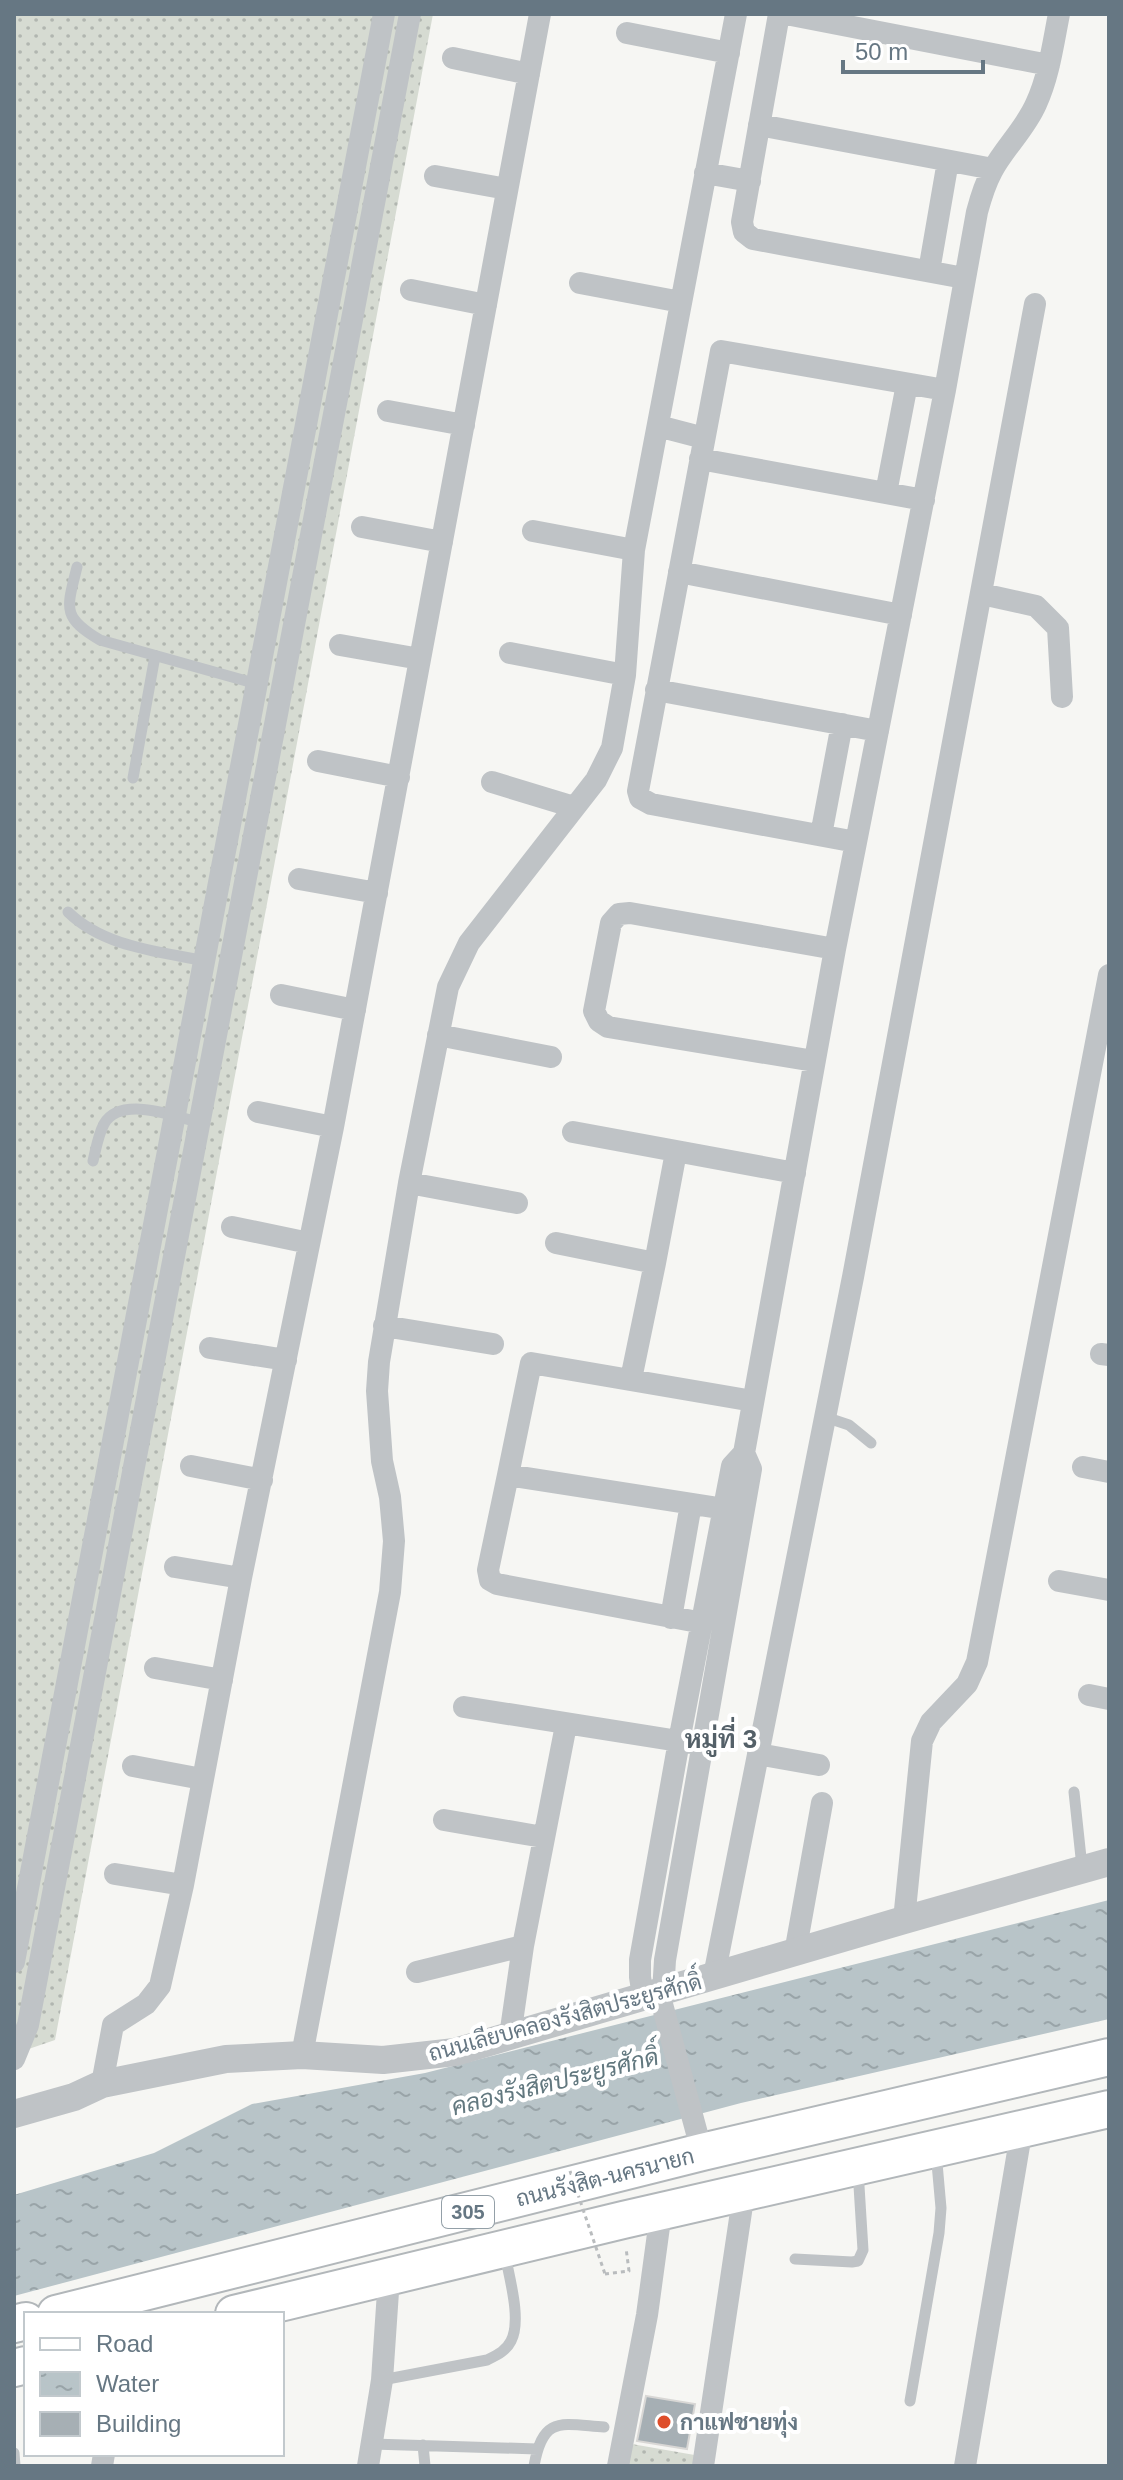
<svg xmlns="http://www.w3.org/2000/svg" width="1123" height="2480" viewBox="0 0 1123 2480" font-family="Arial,Sarabun,sans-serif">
<defs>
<pattern id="grass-dots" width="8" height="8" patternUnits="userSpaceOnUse" patternTransform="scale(2)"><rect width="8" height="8" fill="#d6dbd2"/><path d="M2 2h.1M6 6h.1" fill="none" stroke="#b1b6b0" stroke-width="1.8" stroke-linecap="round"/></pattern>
<pattern id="water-ripples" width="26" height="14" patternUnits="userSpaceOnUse" patternTransform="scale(2)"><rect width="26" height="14" fill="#b8c4c8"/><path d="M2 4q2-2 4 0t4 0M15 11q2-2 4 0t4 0" fill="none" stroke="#99a4a8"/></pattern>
</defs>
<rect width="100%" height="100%" fill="#f6f6f3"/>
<path fill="url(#grass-dots)" d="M14 14H433L55 2040 14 2054Z
M626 2443 706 2457 705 2466H622Z"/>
<path fill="url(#water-ripples)" d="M1109 1900V2019L741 2103 14 2296V2195L154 2153 252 2104 425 2073Z"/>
<path fill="#a6afb4" stroke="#d8d7d5" stroke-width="2" d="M646 2396 695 2404 687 2449 637 2441Z"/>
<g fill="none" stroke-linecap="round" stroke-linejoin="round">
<defs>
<path id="primary" d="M56 2314 702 2152 1109 2057
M234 2314 623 2220 1109 2109
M14 2324 26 2321
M14 2368 26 2365"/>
</defs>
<use href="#primary" stroke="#b2b7ba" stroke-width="40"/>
<path stroke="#b9bcbe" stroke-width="3" stroke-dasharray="4 4" stroke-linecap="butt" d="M605 2274 629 2271 626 2248"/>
<path stroke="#bfc3c6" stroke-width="11" d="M77 567C67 608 61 617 100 640L257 684
M133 778 155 656
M68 912C104 947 157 951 205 961
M93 1161C96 1149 98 1135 104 1124 120 1095 176 1116 200 1123
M825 1417 849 1425 871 1443
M1074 1792 1082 1867
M795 2259 852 2262 858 2261 863 2250 858 2170
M382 2380 487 2360C497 2355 506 2351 511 2341 522 2320 509 2277 505 2254
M910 2401 939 2233 941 2208 936 2152
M372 2444 537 2449
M423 2445 425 2466
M14 2453 15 2466
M534 2466C543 2415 561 2424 604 2427"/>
<path stroke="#bfc3c6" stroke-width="22" d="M779 14 742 222 744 232 753 239 964 278
M786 14 1049 65
M627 33 729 53
M453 58 529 74
M759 125 993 169
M705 173 750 181
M435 176 507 189
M929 271 948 161
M580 283 681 302
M411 290 486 305
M388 411 464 425
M658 426 704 438
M700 459 924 500
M886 493 907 384
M362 527 442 542
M533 531 634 550
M679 572 901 615
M982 594 1036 606 1058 628 1062 697
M340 645 420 659
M510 653 625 675
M656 690 878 731
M318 761 399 777
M492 782 574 807
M821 835 842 724
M856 842 651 804 640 798 638 791 721 351 945 390
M299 879 377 893
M281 995 355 1010
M438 1035 551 1057
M814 1061 608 1027 599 1021 594 1011 611 923 619 914 630 913 835 949
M258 1112 333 1127
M573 1132 795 1173
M409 1183 517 1203
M232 1227 309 1243
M556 1243 655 1263 631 1379
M655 1263 676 1152
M384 1326 493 1344
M210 1348 286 1360
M1101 1354 1109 1355
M191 1466 262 1480
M1083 1467 1109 1472
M508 1475 531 1363 753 1401
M175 1567 241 1578
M1059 1581 1109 1590
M671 1618 691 1504
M703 1623 497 1584 490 1580 488 1570 508 1475 725 1509
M155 1668 222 1680
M1089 1695 1109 1699
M464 1707 691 1743
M758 1754 819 1765
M133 1766 202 1779
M444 1820 543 1837
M115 1874 183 1885
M904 1920 922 1741 931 1722 967 1684 977 1662 1109 975
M795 1953 822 1803
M14 1962 384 14
M417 1972 523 1946 566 1725
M714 1976 853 1277 1035 304
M663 1992 665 1960 751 1469 744 1453
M659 1993 702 2152
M643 1996 640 1977V1960L679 1741 732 1466 744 1453 835 949 945 390 977 212C981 197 985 184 992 171 1005 147 1025 129 1036 104 1049 76 1053 44 1059 14
M510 2036 523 1946
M302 2055 390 1592 394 1541 390 1497 382 1461 377 1391 379 1362 409 1183 448 987 469 943 596 780 612 748 625 675 634 550 736 14
M14 2059 28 2025 410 14
M102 2084 113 2025 146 2004 160 1986 183 1885 241 1578 333 1127 540 14
M102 2466 104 2454
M368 2466 382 2380 389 2277
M618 2466 647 2315 661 2212
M703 2466 744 2192
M965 2466 1022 2128"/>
<path stroke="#bfc3c6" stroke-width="28" d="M14 2114 74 2097 102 2084 226 2059 302 2055 383 2060 455 2052 904 1920 1109 1862"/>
<use href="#primary" stroke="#fff" stroke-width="36"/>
<path stroke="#b9bcbe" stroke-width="3" stroke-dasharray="4 4" stroke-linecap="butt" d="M570 2171 605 2274"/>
</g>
<circle fill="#de4e2b" stroke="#fff" stroke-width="3" cx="664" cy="2422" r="8"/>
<g text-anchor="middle" stroke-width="8" stroke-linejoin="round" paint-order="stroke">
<rect fill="#fff" stroke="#94a0a8" stroke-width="2" x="442" y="2196" width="52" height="32" rx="6"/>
<g font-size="20" font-weight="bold" fill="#667783">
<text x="468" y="2219">305</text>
</g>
<g font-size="22" fill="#667783" stroke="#fff">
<text transform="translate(565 2017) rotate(-15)" y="8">ถนนเลียบคลองรังสิตประยูรศักดิ์</text>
<text transform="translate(605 2177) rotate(-14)" y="8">ถนนรังสิต-นครนายก</text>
</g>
<g font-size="22" font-weight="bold" fill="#667783" stroke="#fff" text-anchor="start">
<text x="680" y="2430">กาแฟชายทุ่ง</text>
</g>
<g font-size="24" font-style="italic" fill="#62787f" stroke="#fff">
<text transform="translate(555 2082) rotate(-14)" y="8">คลองรังสิตประยูรศักดิ์</text>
</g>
<g font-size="26" font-weight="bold" fill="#546068" stroke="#fff">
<text x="721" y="1748">หมู่ที่ 3</text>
</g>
</g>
<rect width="1123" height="2480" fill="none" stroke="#667783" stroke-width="32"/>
<rect x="24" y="2312" width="260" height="144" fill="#ffffff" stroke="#c2c9cd" stroke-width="2"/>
<rect x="40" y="2338" width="40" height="12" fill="#ffffff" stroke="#c2c9cd" stroke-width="2"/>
<text x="96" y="2352" font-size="24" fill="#667783">Road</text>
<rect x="40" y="2372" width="40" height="24" fill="url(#water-ripples)" stroke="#c2c9cd" stroke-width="2"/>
<text x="96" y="2392" font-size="24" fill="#667783">Water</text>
<rect x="40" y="2412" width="40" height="24" fill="#a6afb4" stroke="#c2c9cd" stroke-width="2"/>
<text x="96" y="2432" font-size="24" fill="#667783">Building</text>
<path d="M843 60v12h140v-12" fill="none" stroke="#667783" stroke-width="4"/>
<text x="855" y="60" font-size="24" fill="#667783" stroke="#ffffff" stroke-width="6" paint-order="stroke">50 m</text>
</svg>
